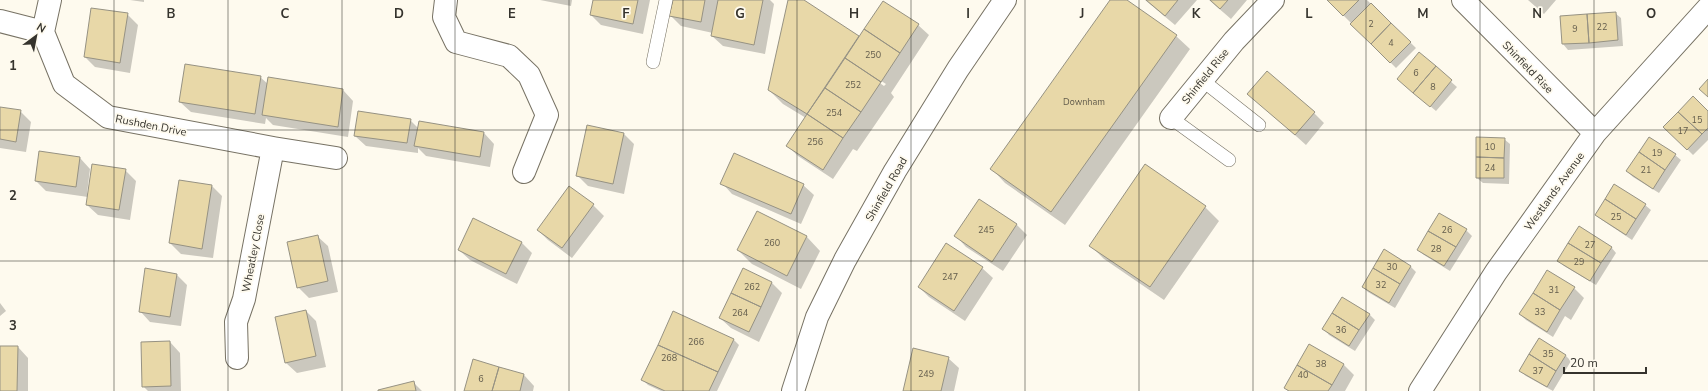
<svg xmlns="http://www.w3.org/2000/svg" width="1708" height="391" viewBox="0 0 1708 391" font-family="'Nunito Sans',sans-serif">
<rect width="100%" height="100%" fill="#fefaee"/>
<path fill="#0003" fill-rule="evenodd" d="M130 0H144V2Z
M540 0H572L571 6Z
M594 0H650L643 34 601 25 591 15Z
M674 0H770L774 4 765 54 723 46 712 36 713 33 681 26 671 16Z
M789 0H802L859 38 918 25 929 35 891 93 894 97 857 151 853 149 833 179 798 156 788 146 806 118 783 104 769 90ZM861 68 886 84 884 86 860 69Z
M1111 0H1126L1176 36 1190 49 1065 225 1005 183 992 169Z
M1145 0H1197L1175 25Z
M1209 0H1247L1231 19Z
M1328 0H1367L1416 48 1396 68Z
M1528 0H1556L1544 14Z
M1615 13 1621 18 1623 46 1568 50 1563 44 1561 17Z
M127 14 138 25 130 73 95 67 85 57Z
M1419 54 1457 87 1436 111 1404 84Z
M260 77 268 84 269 78 343 90 353 101 348 137 273 125 266 118 265 124 191 112 180 102Z
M1249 94 1314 113 1324 123 1306 145Z
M0 108 20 111 31 122 26 152 0 148Z
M1708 113V140L1693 155 1665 127Z
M410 120 418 128 419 122 484 133 494 144 490 167 426 156 418 148V153L366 146 355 136Z
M588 126 624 134 634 144 624 194 588 186 577 175Z
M1504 139 1510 144 1509 184 1483 183 1477 178Z
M40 152 80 158 90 169 87 193 89 194 125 170 136 181 130 220 98 215 87 205 88 197 46 191 36 181Z
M1675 155 1681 160 1659 193 1633 177 1627 171Z
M722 183 803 185 814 195 801 224 732 194Z
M212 186 222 196 213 258 181 254 170 243Z
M593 205 604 216 572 258 548 240 538 230Z
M1645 205 1651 210 1632 240 1602 220 1596 215Z
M1205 207 1219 221 1164 300 1104 259 1090 245Z
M757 212 807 237 820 251 801 289 752 264 738 250Z
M1016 224 1027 235 1003 271 966 247 956 236Z
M1466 230 1472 236 1450 271 1424 255 1418 250Z
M317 236 328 246 338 292 309 298 298 287Z
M521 242 532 253 517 284 470 260 459 250Z
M1611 247 1616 253 1596 285 1564 266 1559 261Z
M1384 251 1411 267 1416 272 1395 308 1368 292 1363 287Z
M982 268 993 278 965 321 929 297 919 287Z
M743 269 772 283 782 293 759 342 731 328 720 318Z
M176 274 187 285 181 326 150 322 140 311Z
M1574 288 1584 298 1571 320 1565 316 1553 337 1526 320 1520 314Z
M0 303 6 311 0 316Z
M306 311 316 321 326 367 297 373 286 363Z
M1369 314 1375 320 1355 351 1329 335 1324 329Z
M733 339 739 345 717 391H661L648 385 642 379Z
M170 342 180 353 181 391H148L143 386Z
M0 347H18L28 358V391H0Z
M1566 356 1571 361 1553 391 1526 376 1520 371Z
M948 358 959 368 954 391H904Z
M473 360 524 375 534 386 533 391H465Z
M1344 365 1354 375 1345 391H1288L1285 388Z
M413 382 422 391H378Z"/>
<path fill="#e8d8a8" stroke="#969283" d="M593 0H638L633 24 590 15Z
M673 0H705L701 22 669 16Z
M718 0H763L754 45 711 36Z
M788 0H804L859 36 807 114 768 90Z
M1110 0H1127L1177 35 1051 212 990 169Z
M1146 0H1178L1165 16Z
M1210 0H1228L1220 9Z
M1327 0H1359L1343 16Z
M883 1 919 24 900 53 864 29Z
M1371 3 1391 23 1371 44 1350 24Z
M91 8 128 13 120 63 84 57Z
M1616 12 1618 40 1589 43 1587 14Z
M1587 14 1589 43 1562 44 1560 16Z
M1391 23 1411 42 1390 63 1371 44Z
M864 29 900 53 881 82 845 58Z
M1419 52 1436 66 1413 93 1397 79Z
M845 58 881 82 861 112 825 88Z
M185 64 261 76 255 114 179 102Z
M1436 66 1452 80 1430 107 1413 93Z
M1267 71 1315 112 1295 135 1247 94Z
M268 77 343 89 338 127 262 115Z
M1708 79V97L1699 89Z
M825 88 861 112 843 138 807 114Z
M1693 96 1708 111V128L1702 134 1678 112Z
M0 107 21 110 16 142 0 139Z
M358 111 411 119 407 143 354 136Z
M1678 112 1702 134 1687 150 1663 127Z
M807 114 843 138 823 170 786 146Z
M419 121 484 132 480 157 414 146Z
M587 125 624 133 613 184 576 176Z
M1476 137 1505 138 1504 158 1476 157Z
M1649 137 1676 154 1665 170 1639 152Z
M39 151 80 157 76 187 35 181Z
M1639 152 1665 170 1653 189 1626 171Z
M734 153 804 184 791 214 720 184Z
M1476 157 1504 158V178H1476Z
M92 164 126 169 119 210 86 205Z
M1145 164 1206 206 1150 287 1089 246Z
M179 180 212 185 202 249 169 243Z
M1614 184 1646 204 1636 219 1605 199Z
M569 186 594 204 562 248 537 230Z
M979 199 1017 224 992 262 954 236Z
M1605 199 1636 219 1626 235 1595 215Z
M757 211 807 236 787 276 737 250Z
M1439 213 1467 229 1456 247 1428 231Z
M473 218 522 242 506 274 458 250Z
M1579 226 1612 247 1601 263 1568 243Z
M1428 231 1456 247 1444 266 1417 250Z
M318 235 328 281 297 288 287 242Z
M946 243 983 267 954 311 918 287Z
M1568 243 1601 263 1590 281 1557 261Z
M1384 249 1411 266 1400 284 1373 268Z
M145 268 177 274 170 317 139 312Z
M743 268 772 282 761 307 731 293Z
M1373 268 1400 284 1389 303 1362 287Z
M1547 270 1575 287 1560 310 1533 293Z
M731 293 761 307 749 332 719 318Z
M1533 293 1560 310 1547 332 1519 314Z
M1342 297 1370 314 1359 330 1332 313Z
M306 310 316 356 285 363 275 317Z
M673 311 734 339 718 372 658 345Z
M1332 313 1359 330 1349 346 1322 329Z
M1539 338 1566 355 1556 371 1529 354Z
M170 341 171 386 142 387 141 342Z
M1309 344 1344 364 1332 385 1297 365Z
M658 345 718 372 709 391H665L641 380Z
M0 346H18L17 391H0Z
M913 348 949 357 941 391H903Z
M1529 354 1556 371 1547 387 1519 371Z
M473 359 499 367 492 391H464Z
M1297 365 1332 385 1328 391H1289L1284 388Z
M499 367 524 374 520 391H492Z
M414 381 416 391H378V390Z"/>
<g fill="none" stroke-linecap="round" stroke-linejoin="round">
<defs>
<path id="lane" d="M653 62 666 0
M1202 80 1259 125
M1171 118 1229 160"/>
<path id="street" d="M50 0 43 32 64 84 108 117 273 148 336 158
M446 0 444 17 456 42 509 56 529 75 547 115 524 172
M1463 0 1595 133
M0 21 43 32
M1171 118 1234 41 1273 0
M237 358 236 322 244 299 273 148
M1420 391 1496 272 1595 133 1708 8"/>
<path id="primary" d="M793 391 817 317 845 260 895 171 958 69 1005 0"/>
</defs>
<use href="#lane" stroke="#777264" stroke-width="14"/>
<use href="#street" stroke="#777264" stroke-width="24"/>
<use href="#primary" stroke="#777264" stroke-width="24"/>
<use href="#lane" stroke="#fff" stroke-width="13"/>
<use href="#street" stroke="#fff" stroke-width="22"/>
<use href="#primary" stroke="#fff" stroke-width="22"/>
</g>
<path fill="none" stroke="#35332d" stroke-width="1" stroke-opacity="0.55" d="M114 0V391M228 0V391M342 0V391M455 0V391M569 0V391M683 0V391M797 0V391M911 0V391M1025 0V391M1139 0V391M1253 0V391M1366 0V391M1480 0V391M1594 0V391M0 130H1708M0 261H1708"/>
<g text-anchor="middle" stroke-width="3.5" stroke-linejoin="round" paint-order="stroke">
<g font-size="9" fill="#625c4c">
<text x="1371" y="27">2</text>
<text x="1602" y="30">22</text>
<text x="1575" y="32">9</text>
<text x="1391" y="46">4</text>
<text x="873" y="58">250</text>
<text x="1416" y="76">6</text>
<text x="853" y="88">252</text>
<text x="1433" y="90">8</text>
<text x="1084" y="105">Downham</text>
<text x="834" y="116">254</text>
<text x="1697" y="123">15</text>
<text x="1683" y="134">17</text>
<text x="815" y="145">256</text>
<text x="1490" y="150">10</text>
<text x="1657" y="156">19</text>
<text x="1490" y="171">24</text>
<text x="1646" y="173">21</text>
<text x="1616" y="220">25</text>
<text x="986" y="233">245</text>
<text x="1447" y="233">26</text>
<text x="772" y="246">260</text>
<text x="1590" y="248">27</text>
<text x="1436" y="252">28</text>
<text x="1579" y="265">29</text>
<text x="1392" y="270">30</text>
<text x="950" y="280">247</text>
<text x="1381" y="288">32</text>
<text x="752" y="290">262</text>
<text x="1554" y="293">31</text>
<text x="1540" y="315">33</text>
<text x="740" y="316">264</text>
<text x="1341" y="333">36</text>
<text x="696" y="345">266</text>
<text x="1548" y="357">35</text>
<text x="669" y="361">268</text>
<text x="1321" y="367">38</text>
<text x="1538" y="374">37</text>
<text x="926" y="377">249</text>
<text x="1303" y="378">40</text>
<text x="481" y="382">6</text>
</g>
<g font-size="11" fill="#35332d" stroke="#fefaee">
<text transform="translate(1528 67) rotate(46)" y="4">Shinfield Rise</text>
<text transform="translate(1205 76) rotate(-51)" y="4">Shinfield Rise</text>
<text transform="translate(151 125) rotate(11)" y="4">Rushden Drive</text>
<text transform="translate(886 189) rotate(-60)" y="4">Shinfield Road</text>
<text transform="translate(1554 191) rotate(-54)" y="4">Westlands Avenue</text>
<text transform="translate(253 253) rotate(-79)" y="4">Wheatley Close</text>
</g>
</g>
<g font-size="13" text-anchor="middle" font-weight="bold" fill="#35332d" stroke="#fefaee" stroke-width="3.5" stroke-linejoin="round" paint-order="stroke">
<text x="171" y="18">B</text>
<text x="285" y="18">C</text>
<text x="399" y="18">D</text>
<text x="512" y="18">E</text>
<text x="626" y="18">F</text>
<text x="740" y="18">G</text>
<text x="854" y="18">H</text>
<text x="968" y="18">I</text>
<text x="1082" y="18">J</text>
<text x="1196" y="18">K</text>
<text x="1309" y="18">L</text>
<text x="1423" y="18">M</text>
<text x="1537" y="18">N</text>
<text x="1651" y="18">O</text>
<text x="13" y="70">1</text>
<text x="13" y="200">2</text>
<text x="13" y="330">3</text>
</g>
<g transform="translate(36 36) rotate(32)" stroke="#fefaee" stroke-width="3" paint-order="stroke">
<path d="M0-3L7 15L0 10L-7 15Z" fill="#35332d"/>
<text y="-6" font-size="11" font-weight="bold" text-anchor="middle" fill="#35332d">N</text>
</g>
<path d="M1564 367v6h82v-6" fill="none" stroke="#35332d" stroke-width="2"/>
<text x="1570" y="367" font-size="12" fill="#35332d" stroke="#fefaee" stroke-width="3" paint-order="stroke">20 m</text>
</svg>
